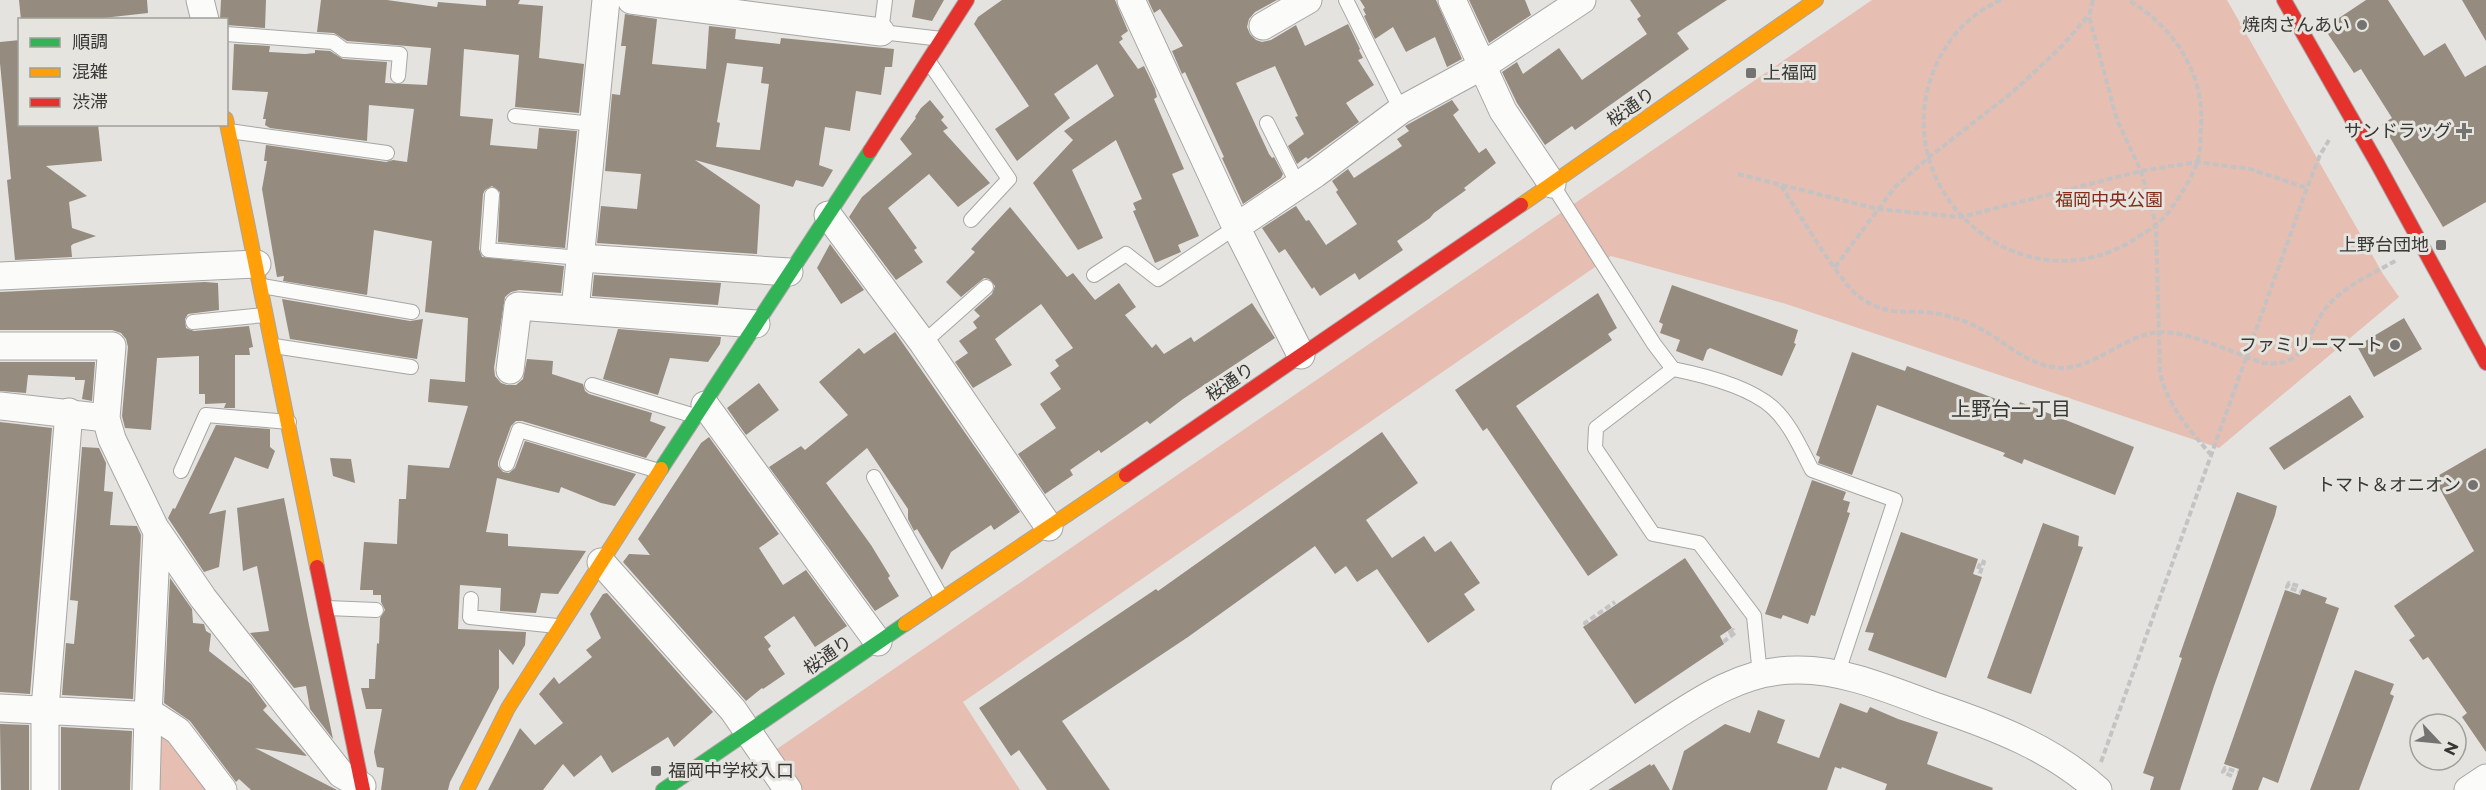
<svg xmlns="http://www.w3.org/2000/svg" width="2486" height="790" viewBox="0 0 2486 790" font-family="Montserrat,'Noto Sans JP',sans-serif">
<rect width="100%" height="100%" fill="#e4e3e0"/>
<path fill="#e6beb2" d="M1872 0H2227L2383 274 2399 297 2219 448 1783 303 1611 256 963 702 1020 790H796L771 753Z
M170 735 214 790H151L155 736Z"/>
<path fill="#958b7e" fill-rule="evenodd" d="M19 0H147L148 13 85 20H21Z
M221 0H266L265 28 226 25V20H220Z
M321 0H387L437 7 438 2 486 6V0H520L518 4 543 6 539 58 584 64 579 113 515 107 519 55 464 49 460 116 493 119 490 145 537 149 539 128 577 131 565 248 498 242 500 192 492 186 485 190 483 194 479 249 482 257 564 266 561 293 519 290 511 292 505 297 494 368 495 376 501 383 507 385H516L523 379 527 359 553 361 552 374 583 384 585 391 589 394 652 413 650 421 666 427 646 458 522 421H516L511 426 498 462V466L503 472 509 473 515 468 525 441 636 474 615 506 601 503 561 487 559 493 497 478 486 532 508 534V546L586 551 558 594 541 593 536 613 500 611 501 588 460 585 458 629 526 632 525 645 513 665 499 649V688L450 782 448 790H381L384 768 377 767 374 752 382 709H366L361 688H369V679H375L377 643 379 644 380 618 385 610 381 602V595H373V590H360L364 542 397 544 399 499H406L408 465 449 468 468 406 428 402 430 379 465 382 468 318 425 312 432 241 374 230 367 295 283 281 284 276 277 277 262 189 267 161H264L266 145 386 162 393 160 407 162 414 109 369 105 367 141 270 128 265 125 266 119H263L268 92 232 90 234 44 270 46 269 52 305 54 315 53V50L330 51 343 59 387 62 385 83 427 85 431 48 347 41 334 33 317 32Z
M915 0H944L932 21 912 17Z
M1002 0H1115L1128 31 1121 36 1123 39 1119 42 1138 69 1144 66 1155 89 1157 97 1154 99 1184 169 1172 174 1199 236 1178 245 1181 252 1155 263 1133 211 1136 210 1133 203 1142 199 1116 140 1072 170 1103 238 1078 250 1033 183 1073 140 1064 131 1114 96 1097 64 1054 94 1070 118 1017 161 995 129 1029 106 974 24 978 17Z
M1148 0H1277L1255 12 1249 19 1247 27 1250 34 1256 40 1262 42 1271 40 1296 25 1305 46 1348 24 1360 49 1359 50 1363 58 1358 60 1374 85 1346 103 1359 122 1308 159 1306 157 1297 164 1288 146 1304 134 1295 117 1298 116 1275 66 1236 83 1269 154 1272 158 1274 157 1283 174 1281 178 1243 204 1222 158 1224 157 1185 72 1182 74 1172 51 1183 46 1160 9 1154 13Z
M1360 0H1436L1462 59 1447 67 1435 37 1406 52 1393 27 1375 39 1364 16 1366 15 1363 9 1365 8Z
M1469 0H1525L1531 15 1489 43Z
M1630 0H1727L1677 33 1689 49 1575 130 1572 126 1545 145 1517 103 1502 72 1517 62 1523 74 1559 48 1582 80 1647 34 1637 19 1641 16Z
M2366 0H2388L2424 56 2445 43 2465 77 2486 65V202L2443 227 2382 124 2392 118 2361 69 2354 73 2324 28Z
M2462 0H2486V41Z
M625 14 657 19 652 64 706 69 709 26 736 29 735 39 780 44 781 38 894 49 892 67H885L881 95 856 91 850 131 825 127 819 165 833 170 823 187 796 180 793 187 695 160 760 205 757 254 597 243 601 206 637 209 641 174 605 171 612 94 620 95 626 46H621ZM727 63 763 67 761 83 769 84 760 150 716 147 720 123 717 122Z
M20 40V124H98L102 161 46 166 87 196 69 202 72 228 96 236 73 244 71 246 72 257 15 260 7 180 11 179 0 63V42Z
M930 100 944 117 941 120 948 128 943 131 990 183 958 207 929 174 888 208 917 248 914 250 923 262 896 280 849 217 862 197 912 154 900 139 916 118 915 117 921 108Z
M1452 100 1459 110 1453 115 1479 153 1486 148 1496 163 1464 188 1466 190 1434 213 1430 218 1397 241 1403 250 1359 280 1355 273 1320 296 1314 287 1312 289 1285 249 1279 253 1262 228 1296 206 1306 221 1309 220 1326 245 1357 224 1336 192 1338 190 1332 181 1348 169 1354 178 1402 146 1397 139 1409 131 1405 126Z
M1010 207 1067 277 1073 273 1095 300 1119 283 1136 307 1125 315 1152 348 1156 344 1164 354 1191 337 1194 342 1252 303 1275 338 1183 399 1150 424 1147 421 1101 453 1099 450 1070 470 1073 475 1045 494 1018 454 1056 428 1040 404 1061 389 1050 373 1059 366 1055 360 1073 348 1041 304 995 339 1012 365 973 388 955 362 968 353 959 341 977 328 973 322 980 316 974 310 992 294 995 286 989 279 984 278 961 297 946 282 975 252 971 249Z
M830 244 864 290 841 304 817 268Z
M594 275 721 283 718 305 592 296Z
M205 282 218 283 219 310 188 314 185 319 186 328 194 331 249 326 253 347 249 348 250 355H235V408H224L226 403 205 404V394H199V356L157 358 151 430 125 428 122 416 128 347 126 339 121 333 112 330H0V292Z
M1672 285 1798 330 1794 343 1796 344 1782 376 1710 348 1707 350 1703 361 1676 351 1680 340 1660 333 1663 324 1659 322Z
M1598 293 1617 328 1608 334 1612 340 1516 406 1618 555 1588 576 1487 428 1483 431 1455 390Z
M282 299 410 321 423 319 417 359 290 339Z
M2404 318 2422 349 2374 377 2357 346Z
M618 329 721 337 720 344 708 362 670 358 658 395 603 379Z
M895 332 1020 512 994 530 991 525 951 552 942 570 917 529 914 531 908 519V509L867 448 826 483 871 545 890 576 888 578 899 596 875 611 769 467 801 446 805 450 848 415 819 382 859 348 864 354Z
M1852 352 1905 371 1907 366 2018 407 2020 402 2134 447 2115 495 2024 459 2022 464 2003 456 2005 453 1877 405 1852 475 1818 463 1820 457 1816 455Z
M0 362H95L92 401 82 399 85 380H75V377L28 375 26 393 0 391Z
M759 383 779 410 746 435 727 408Z
M2350 395 2364 417 2284 470 2269 448Z
M0 422 52 428 30 694 0 692Z
M216 425 270 429V447L275 451 268 469 235 457 209 514 226 510 219 567 204 572 168 518 173 508 175 509Z
M1382 432 1418 483 1366 520 1392 558 1424 536 1435 552 1451 541 1480 583 1464 594 1475 610 1428 643 1377 569 1357 582 1346 566 1335 574 1315 546 1188 637 1062 721 1110 790H1047L1019 750 1011 756 979 708 1156 589 1158 591Z
M709 437 779 534 759 548 783 585 806 570 847 626 815 647 794 616 764 637 771 646 768 649 785 674 763 689 762 688 746 701 623 562 629 554 650 555 638 539 701 443Z
M82 447 99 448 106 463 104 491 113 492 110 525 137 526 141 535 133 699 62 695 66 643 74 644 78 601 70 600Z
M2486 448V752L2462 717 2467 713 2428 657 2423 660 2409 640 2415 636 2394 606 2474 551 2434 478Z
M330 458 351 459 355 483 333 476Z
M1812 480 1846 492 1843 500 1850 502 1847 512 1850 513 1815 616 1811 615 1808 624 1783 615 1781 619 1765 614Z
M2237 492 2277 506 2275 515 2214 686 2180 790H2150L2154 777 2143 773 2182 658 2179 657Z
M284 498 309 625 333 739 310 709 306 686 294 688 250 633 269 631 257 566 243 571 237 508Z
M2043 523 2079 536 2078 546 2083 547 2031 694 1987 678Z
M1901 532 1978 559 1973 574 1982 577 1946 678 1868 650 1874 633 1865 632Z
M1685 558 1732 628 1720 636 1724 644 1635 704 1583 627Z
M170 578 192 609 193 623 204 624 206 631 211 634 209 651 251 684 267 706 263 710 307 756 255 748 337 790H251L239 779 236 782 190 721 164 703Z
M2302 589 2327 598 2325 603 2339 608 2278 783 2263 777 2258 790H2232L2239 769 2224 764 2285 590 2300 595Z
M607 593 713 712 674 747 668 737 612 773 601 755 574 777 563 764 543 790H488L520 728 535 745 563 723 539 694 554 677 559 684 592 657 586 650 601 638 590 614 603 594Z
M2355 670 2394 684 2390 694 2394 696 2359 790H2310Z
M1840 703 1867 713 1870 707 1898 719 1938 732 1927 764 1993 788 1992 790H1885L1887 784 1842 767 1841 769 1835 767 1827 790H1672L1684 751 1725 724 1750 733 1758 710 1785 720 1777 743 1819 758Z
M0 724 29 725V790H1Z
M61 727 132 731 130 790H61Z
M1650 764 1651 766 1654 764 1670 790H1608Z"/>
<g fill="none" stroke-linecap="round" stroke-linejoin="round">
<defs>
<path id="lane" d="M885 0 881 32 942 39
M1346 0 1401 110
M226 34 333 42 344 50 400 54 398 76
M929 62 1009 179 971 220
M515 116 594 124
M1267 123 1298 185
M229 131 387 153
M1552 184 1654 344 1673 369C1703 375 1749 387 1772 407 1790 423 1801 449 1812 470L1895 500 1837 675
M492 195 488 250 581 258
M1094 275 1126 254 1158 279 1236 227
M262 286 412 312
M193 322 265 315
M923 343 986 287
M274 346 411 367
M1673 369 1596 428 1595 448 1653 534 1699 543 1754 616 1760 675
M592 385 695 416
M507 464 519 430 659 471
M181 471 206 415 289 422
M874 477 942 599
M471 599 470 617 557 626
M327 608 376 610"/>
<path id="street" d="M200 0 205 20
M631 0 881 32
M1131 0 1236 227 1301 355
M1452 0 1503 111 1552 184
M1263 26 1308 0
M828 215 923 343 1049 527
M1236 227 1315 174 1401 110 1484 65 1582 0
M581 258 789 272
M0 276 257 264
M575 310 606 0
M0 346H112L106 418
M510 370 518 306 756 324
M705 405 878 642
M0 406 106 418 112 439 155 528 203 598 341 774 362 786
M601 562 733 710 788 790
M0 708 155 716 178 731 223 790
M45 790V709L69 412
M146 790 148 714 157 531
M1565 790C1593 771 1620 753 1648 734 1694 704 1739 670 1796 670 1844 669 1893 691 1937 707 1996 727 2051 748 2098 790
M2468 790 2486 778"/>
<path id="fast" d="M661 469 870 151
M663 790 905 624"/>
<path id="slow" d="M226 119 317 567
M1521 205 1816 0
M905 624 1126 475
M467 790 508 708 661 469"/>
<path id="jam" d="M2284 0 2377 163 2486 363
M870 151 967 0
M1126 475 1521 205
M317 567 363 790"/>
</defs>
<use href="#lane" stroke="#a7a6a4" stroke-width="16"/>
<use href="#street" stroke="#a7a6a4" stroke-width="29"/>
<use href="#fast" stroke="#a7a6a4" stroke-width="16"/>
<use href="#slow" stroke="#a7a6a4" stroke-width="16"/>
<use href="#jam" stroke="#a7a6a4" stroke-width="16"/>
<path stroke="#c3c3c3" stroke-width="4" stroke-dasharray="6 3" stroke-linecap="butt" d="M2001 0C1973 12 1951 34 1938 61 1878 185 2018 313 2135 239 2141 235 2148 231 2154 227 2170 215 2190 181 2197 163 2201 152 2200 138 2201 127 2205 73 2173 26 2128 0
M2093 0 2089 16 2117 120 2141 171 2156 225 2160 373C2168 407 2190 430 2212 456
M1738 174 1878 209 1961 217 2141 171 2197 162 2250 169 2307 188
M1781 186C1803 219 1824 257 1850 288 1858 298 1871 305 1884 309 1897 313 1911 311 1924 312 1940 313 1958 318 1973 325 2002 338 2027 367 2061 368 2096 368 2124 335 2159 332 2185 330 2237 354 2263 363 2312 369 2306 325 2333 300 2351 283 2376 272 2397 260
M1835 267 1895 187 1928 158 2014 91 2063 45 2088 16
M1978 569 1981 561 1984 562 1979 576
M2298 586 2289 583 2287 587 2301 592
M1586 625 1585 623 1615 602
M1723 642 1735 633 1733 630 1726 635
M2101 762 2307 188 2320 155 2329 140
M2232 776 2223 772 2225 768 2238 772"/>
<use href="#lane" stroke="#fbfbfa" stroke-width="14"/>
<use href="#street" stroke="#fbfbfa" stroke-width="27"/>
<use href="#fast" stroke="#30b455" stroke-width="14"/>
<use href="#slow" stroke="#ff9f0a" stroke-width="14"/>
<use href="#jam" stroke="#e5322d" stroke-width="14"/>
</g>
<g fill="#747371" stroke="#e5e4df" stroke-width="2">
<circle cx="2362" cy="25" r="6"/>
<rect x="1745" y="67" width="12" height="12" rx="3"/>
<path d="M2461 122h6v6h6v6h-6v6h-6v-6h-6v-6h6z"/>
<rect x="2435" y="239" width="12" height="12" rx="3"/>
<circle cx="2395" cy="345" r="6"/>
<circle cx="2473" cy="485" r="6"/>
<rect x="650" y="765" width="12" height="12" rx="3"/>
</g>
<g text-anchor="middle" stroke-width="6" stroke-linejoin="round" paint-order="stroke">
<g font-size="18" fill="#373735" stroke="#e5e4df" text-anchor="end">
<text x="2350" y="31">焼肉さんあい</text>
<text x="1763" y="79" text-anchor="start">上福岡</text>
<text x="2452" y="137">サンドラッグ</text>
<text x="2429" y="251">上野台団地</text>
<text x="2383" y="351">ファミリーマート</text>
<text x="2461" y="491">トマト＆オニオン</text>
<text x="668" y="777" text-anchor="start">福岡中学校入口</text>
</g>
<g font-size="18" fill="#373735" stroke="#e5e4df">
<text transform="translate(1631 107) rotate(-35)" y="6">桜通り</text>
<text transform="translate(1230 382) rotate(-34)" y="6">桜通り</text>
<text transform="translate(828 655) rotate(-35)" y="6">桜通り</text>
</g>
<g font-size="18" fill="#812d17" stroke="#e5e4df">
<text x="2109" y="206">福岡中央公園</text>
</g>
<g font-size="20" fill="#373735" stroke="#e5e4df">
<text x="2011" y="416">上野台一丁目</text>
</g>
</g>
<rect x="18" y="18" width="210" height="108" fill="#e5e4df" stroke="#9f9f9b" stroke-width="1.5"/>
<rect x="30" y="38" width="30" height="9" fill="#30b455" stroke="#9f9f9b" stroke-width="1.5"/>
<text x="72" y="48" font-size="18" fill="#373735">順調</text>
<rect x="30" y="68" width="30" height="9" fill="#ff9f0a" stroke="#9f9f9b" stroke-width="1.5"/>
<text x="72" y="78" font-size="18" fill="#373735">混雑</text>
<rect x="30" y="98" width="30" height="9" fill="#e5322d" stroke="#9f9f9b" stroke-width="1.5"/>
<text x="72" y="108" font-size="18" fill="#373735">渋滞</text>
<g transform="translate(2438 742) rotate(116)"><circle r="28" fill="#e5e4df" stroke="#9f9f9b" stroke-width="1.5"/>
<path d="M0-4.5L10 22L0 15L-10 22Z" fill="#747371"/>
<text y="-9" font-size="16" font-weight="bold" text-anchor="middle" fill="#373735">N</text>
</g>
</svg>
